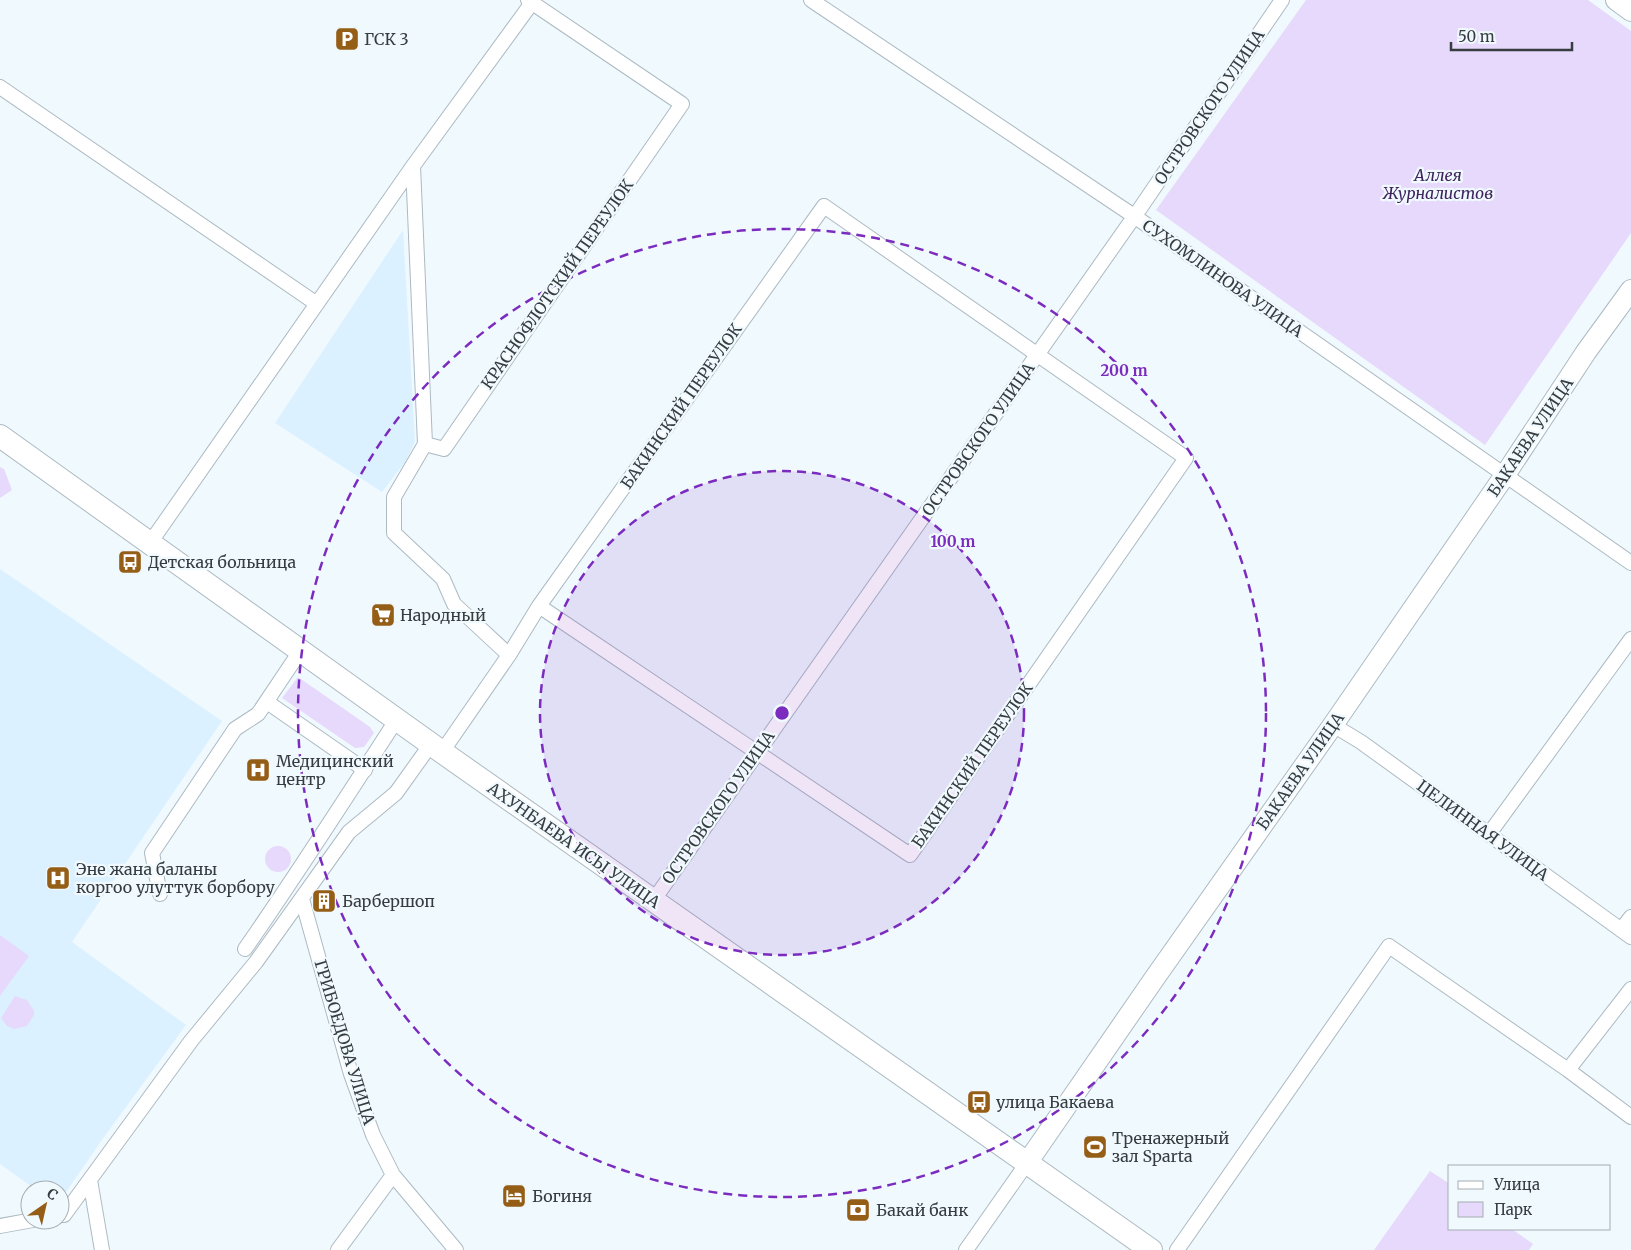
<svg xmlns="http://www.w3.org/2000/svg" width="1631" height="1250" viewBox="0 0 1631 1250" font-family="Merriweather,serif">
<rect width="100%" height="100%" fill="#f0f9fe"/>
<path fill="#dcf1ff" d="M403 230 415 442 405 462 382 492 275 423Z
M0 569 222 721 72 942 186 1025 101 1141 60 1201V1190H36L0 1164Z"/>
<path fill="#e6d9fb" d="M1306 0H1588L1631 31V233L1485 445 1156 210Z
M0 467 4 469 12 490 0 498Z
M298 677 370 727 374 733 364 747 355 748 282 698Z
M265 859a13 13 0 1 1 26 0a13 13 0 1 1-26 0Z
M0 935 29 956 0 996Z
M15 996 27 1000 34 1011V1015L27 1026 14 1029 7 1026 1 1018Z
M1430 1171 1450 1184V1229H1512L1533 1244 1529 1250H1374Z"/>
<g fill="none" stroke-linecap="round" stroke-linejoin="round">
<defs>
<path id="street" d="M811 0 1134 216 1631 563
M0 87 317 304
M413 166 425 444 394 497V533L443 579 454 604 509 655
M425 444 444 449 682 104 528 0
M150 543 413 166 534 0
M267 702 365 770
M1333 725 1361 742 1631 937
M442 752 509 655 539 606 824 206 1186 458 910 855 539 606
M1489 834 1631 639
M160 894 152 853 235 729 258 714 301 650
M302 899 351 1074 373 1135 393 1175 456 1250
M653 901 1141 207 1282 0
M1621 930 1631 917
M245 949C298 873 347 796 397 719
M1568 1070 1631 989
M90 1180 102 1250
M60 1215H64L191 1041 256 962 349 832 396 793 431 744
M0 1226 33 1220
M338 1250 393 1175
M966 1250 1027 1163
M1177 1250 1389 946 1568 1070 1631 1117"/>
<path id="secondary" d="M1616 0 1631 11
M1027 1163 1154 979 1333 725 1505 475 1586 352 1631 290"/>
<path id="primary" d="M0 436 442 752 1151 1250"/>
</defs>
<use href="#street" stroke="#acbac2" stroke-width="16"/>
<use href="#secondary" stroke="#acbac2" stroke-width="22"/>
<use href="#primary" stroke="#acbac2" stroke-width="24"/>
<use href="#street" stroke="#fff" stroke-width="14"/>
<use href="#secondary" stroke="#fff" stroke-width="20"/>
<use href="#primary" stroke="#fff" stroke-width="22"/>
</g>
<circle cx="782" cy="713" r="242" fill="#7b2cbf" fill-opacity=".12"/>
<g fill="none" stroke="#7b2cbf" stroke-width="2.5" stroke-dasharray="9 6">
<circle cx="782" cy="713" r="242"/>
<circle cx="782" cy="713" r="484"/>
</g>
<defs>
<symbol id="parking-square" viewBox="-11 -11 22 22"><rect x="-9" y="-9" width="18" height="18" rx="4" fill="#955e17" stroke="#f0f9fe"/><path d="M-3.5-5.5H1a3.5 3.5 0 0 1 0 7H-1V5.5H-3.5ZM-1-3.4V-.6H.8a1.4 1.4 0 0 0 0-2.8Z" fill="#fff"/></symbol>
<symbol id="bus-square" viewBox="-11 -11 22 22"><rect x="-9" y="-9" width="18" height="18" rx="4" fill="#955e17" stroke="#f0f9fe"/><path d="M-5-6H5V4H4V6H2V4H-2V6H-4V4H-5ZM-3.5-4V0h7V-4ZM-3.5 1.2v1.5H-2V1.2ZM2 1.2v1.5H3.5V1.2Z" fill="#fff"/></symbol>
<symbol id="supermarket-square" viewBox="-11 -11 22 22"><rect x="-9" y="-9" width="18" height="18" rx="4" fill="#955e17" stroke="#f0f9fe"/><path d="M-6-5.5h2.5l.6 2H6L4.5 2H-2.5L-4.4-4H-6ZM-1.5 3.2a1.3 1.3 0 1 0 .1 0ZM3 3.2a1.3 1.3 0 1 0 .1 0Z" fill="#fff"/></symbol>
<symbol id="hospital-square" viewBox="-11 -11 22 22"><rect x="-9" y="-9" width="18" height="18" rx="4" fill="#955e17" stroke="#f0f9fe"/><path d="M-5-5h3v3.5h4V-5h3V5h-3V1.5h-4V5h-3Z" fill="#fff"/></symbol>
<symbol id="building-square" viewBox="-11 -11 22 22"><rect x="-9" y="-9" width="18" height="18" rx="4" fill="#955e17" stroke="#f0f9fe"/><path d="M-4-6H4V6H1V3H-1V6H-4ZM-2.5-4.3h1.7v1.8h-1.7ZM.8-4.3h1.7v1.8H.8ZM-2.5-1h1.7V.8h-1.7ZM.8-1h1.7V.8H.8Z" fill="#fff"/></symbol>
<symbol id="stadium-square" viewBox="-11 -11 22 22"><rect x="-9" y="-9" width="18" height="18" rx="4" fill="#955e17" stroke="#f0f9fe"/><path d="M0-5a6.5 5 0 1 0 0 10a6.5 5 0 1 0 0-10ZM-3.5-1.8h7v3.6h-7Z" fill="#fff"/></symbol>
<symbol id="hotel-square" viewBox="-11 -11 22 22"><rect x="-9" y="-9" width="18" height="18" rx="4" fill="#955e17" stroke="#f0f9fe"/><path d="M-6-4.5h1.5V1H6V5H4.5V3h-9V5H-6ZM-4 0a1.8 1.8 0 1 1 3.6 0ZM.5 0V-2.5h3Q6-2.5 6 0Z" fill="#fff"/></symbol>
<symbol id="bank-square" viewBox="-11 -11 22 22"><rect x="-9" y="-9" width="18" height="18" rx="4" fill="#955e17" stroke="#f0f9fe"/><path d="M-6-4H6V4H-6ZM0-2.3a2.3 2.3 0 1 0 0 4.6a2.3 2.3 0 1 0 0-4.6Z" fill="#fff"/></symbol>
</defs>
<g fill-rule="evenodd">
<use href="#parking-square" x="333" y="25" width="28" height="28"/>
<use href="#bus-square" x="116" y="548" width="28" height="28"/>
<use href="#supermarket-square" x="369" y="601" width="28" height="28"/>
<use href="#hospital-square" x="244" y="756" width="28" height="28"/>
<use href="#hospital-square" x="44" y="864" width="28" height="28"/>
<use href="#building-square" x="310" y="887" width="28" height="28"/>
<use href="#bus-square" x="965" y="1088" width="28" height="28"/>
<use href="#stadium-square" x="1081" y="1133" width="28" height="28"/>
<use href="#hotel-square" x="500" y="1182" width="28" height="28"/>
<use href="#bank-square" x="844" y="1196" width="28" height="28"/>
</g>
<g text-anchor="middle" stroke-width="4.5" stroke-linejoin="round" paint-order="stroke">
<g font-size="16" fill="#363c3f" stroke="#f0f9fe" text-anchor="start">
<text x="364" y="45">ГСК 3</text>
<text x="148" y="568">Детская больница</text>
<text x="400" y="621">Народный</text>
<text x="276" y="767">Медицинский<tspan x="276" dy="18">центр</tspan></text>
<text x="76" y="875">Эне жана баланы<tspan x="76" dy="18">коргоо улуттук борбору</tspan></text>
<text x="342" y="907">Барбершоп</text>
<text x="996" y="1108">улица Бакаева</text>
<text x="1112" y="1144">Тренажерный<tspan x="1112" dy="18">зал Sparta</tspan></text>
<text x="532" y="1202">Богиня</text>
<text x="876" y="1216">Бакай банк</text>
</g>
<g font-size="16" fill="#363c3f" stroke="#f0f9fe">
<text transform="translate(1209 107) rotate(-56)" y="6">ОСТРОВСКОГО УЛИЦА</text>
<text transform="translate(1223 278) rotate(35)" y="6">СУХОМЛИНОВА УЛИЦА</text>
<text transform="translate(557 284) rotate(-55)" y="6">КРАСНОФЛОТСКИЙ ПЕРЕУЛОК</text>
<text transform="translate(681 406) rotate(-55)" y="6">БАКИНСКИЙ ПЕРЕУЛОК</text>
<text transform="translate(1530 437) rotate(-56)" y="6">БАКАЕВА УЛИЦА</text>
<text transform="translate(978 439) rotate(-55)" y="6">ОСТРОВСКОГО УЛИЦА</text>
<text transform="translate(972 765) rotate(-55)" y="6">БАКИНСКИЙ ПЕРЕУЛОК</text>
<text transform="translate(1300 771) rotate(-55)" y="6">БАКАЕВА УЛИЦА</text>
<text transform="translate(718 807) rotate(-55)" y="6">ОСТРОВСКОГО УЛИЦА</text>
<text transform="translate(1483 830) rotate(36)" y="6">ЦЕЛИННАЯ УЛИЦА</text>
<text transform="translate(574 845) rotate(35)" y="6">АХУНБАЕВА ИСЫ УЛИЦА</text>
<text transform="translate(345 1042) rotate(73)" y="6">ГРИБОЕДОВА УЛИЦА</text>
</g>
<g font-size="16" font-style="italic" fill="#3e235d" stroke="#f0f9fe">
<text x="1438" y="181">Аллея<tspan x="1438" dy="18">Журналистов</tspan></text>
</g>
</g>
<circle cx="782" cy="713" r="8" fill="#7b2cbf" stroke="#f0f9fe" stroke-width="2.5"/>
<g font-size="15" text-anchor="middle" font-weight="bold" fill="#7b2cbf" stroke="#f0f9fe" stroke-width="4.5" stroke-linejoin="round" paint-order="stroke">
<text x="1124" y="376">200 m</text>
<text x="953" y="547">100 m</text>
</g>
<rect x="1448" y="1165" width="162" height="65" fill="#f0f9fe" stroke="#a6adb2"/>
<rect x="1458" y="1181" width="25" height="8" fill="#ffffff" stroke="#a6adb2"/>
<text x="1494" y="1190" font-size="15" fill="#363c3f">Улица</text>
<rect x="1458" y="1202" width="25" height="15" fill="#e6d9fb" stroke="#a6adb2"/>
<text x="1494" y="1215" font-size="15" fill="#363c3f">Парк</text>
<g transform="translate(45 1205) rotate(34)"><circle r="24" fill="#f0f9fe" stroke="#a6adb2"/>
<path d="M0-4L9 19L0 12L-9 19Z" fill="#955e17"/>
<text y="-8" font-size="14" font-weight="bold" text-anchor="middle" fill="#363c3f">С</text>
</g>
<path d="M1451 42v8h121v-8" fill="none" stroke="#363c3f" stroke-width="2.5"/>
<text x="1458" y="42" font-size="15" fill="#363c3f" stroke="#f0f9fe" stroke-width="4" paint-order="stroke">50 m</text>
</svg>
